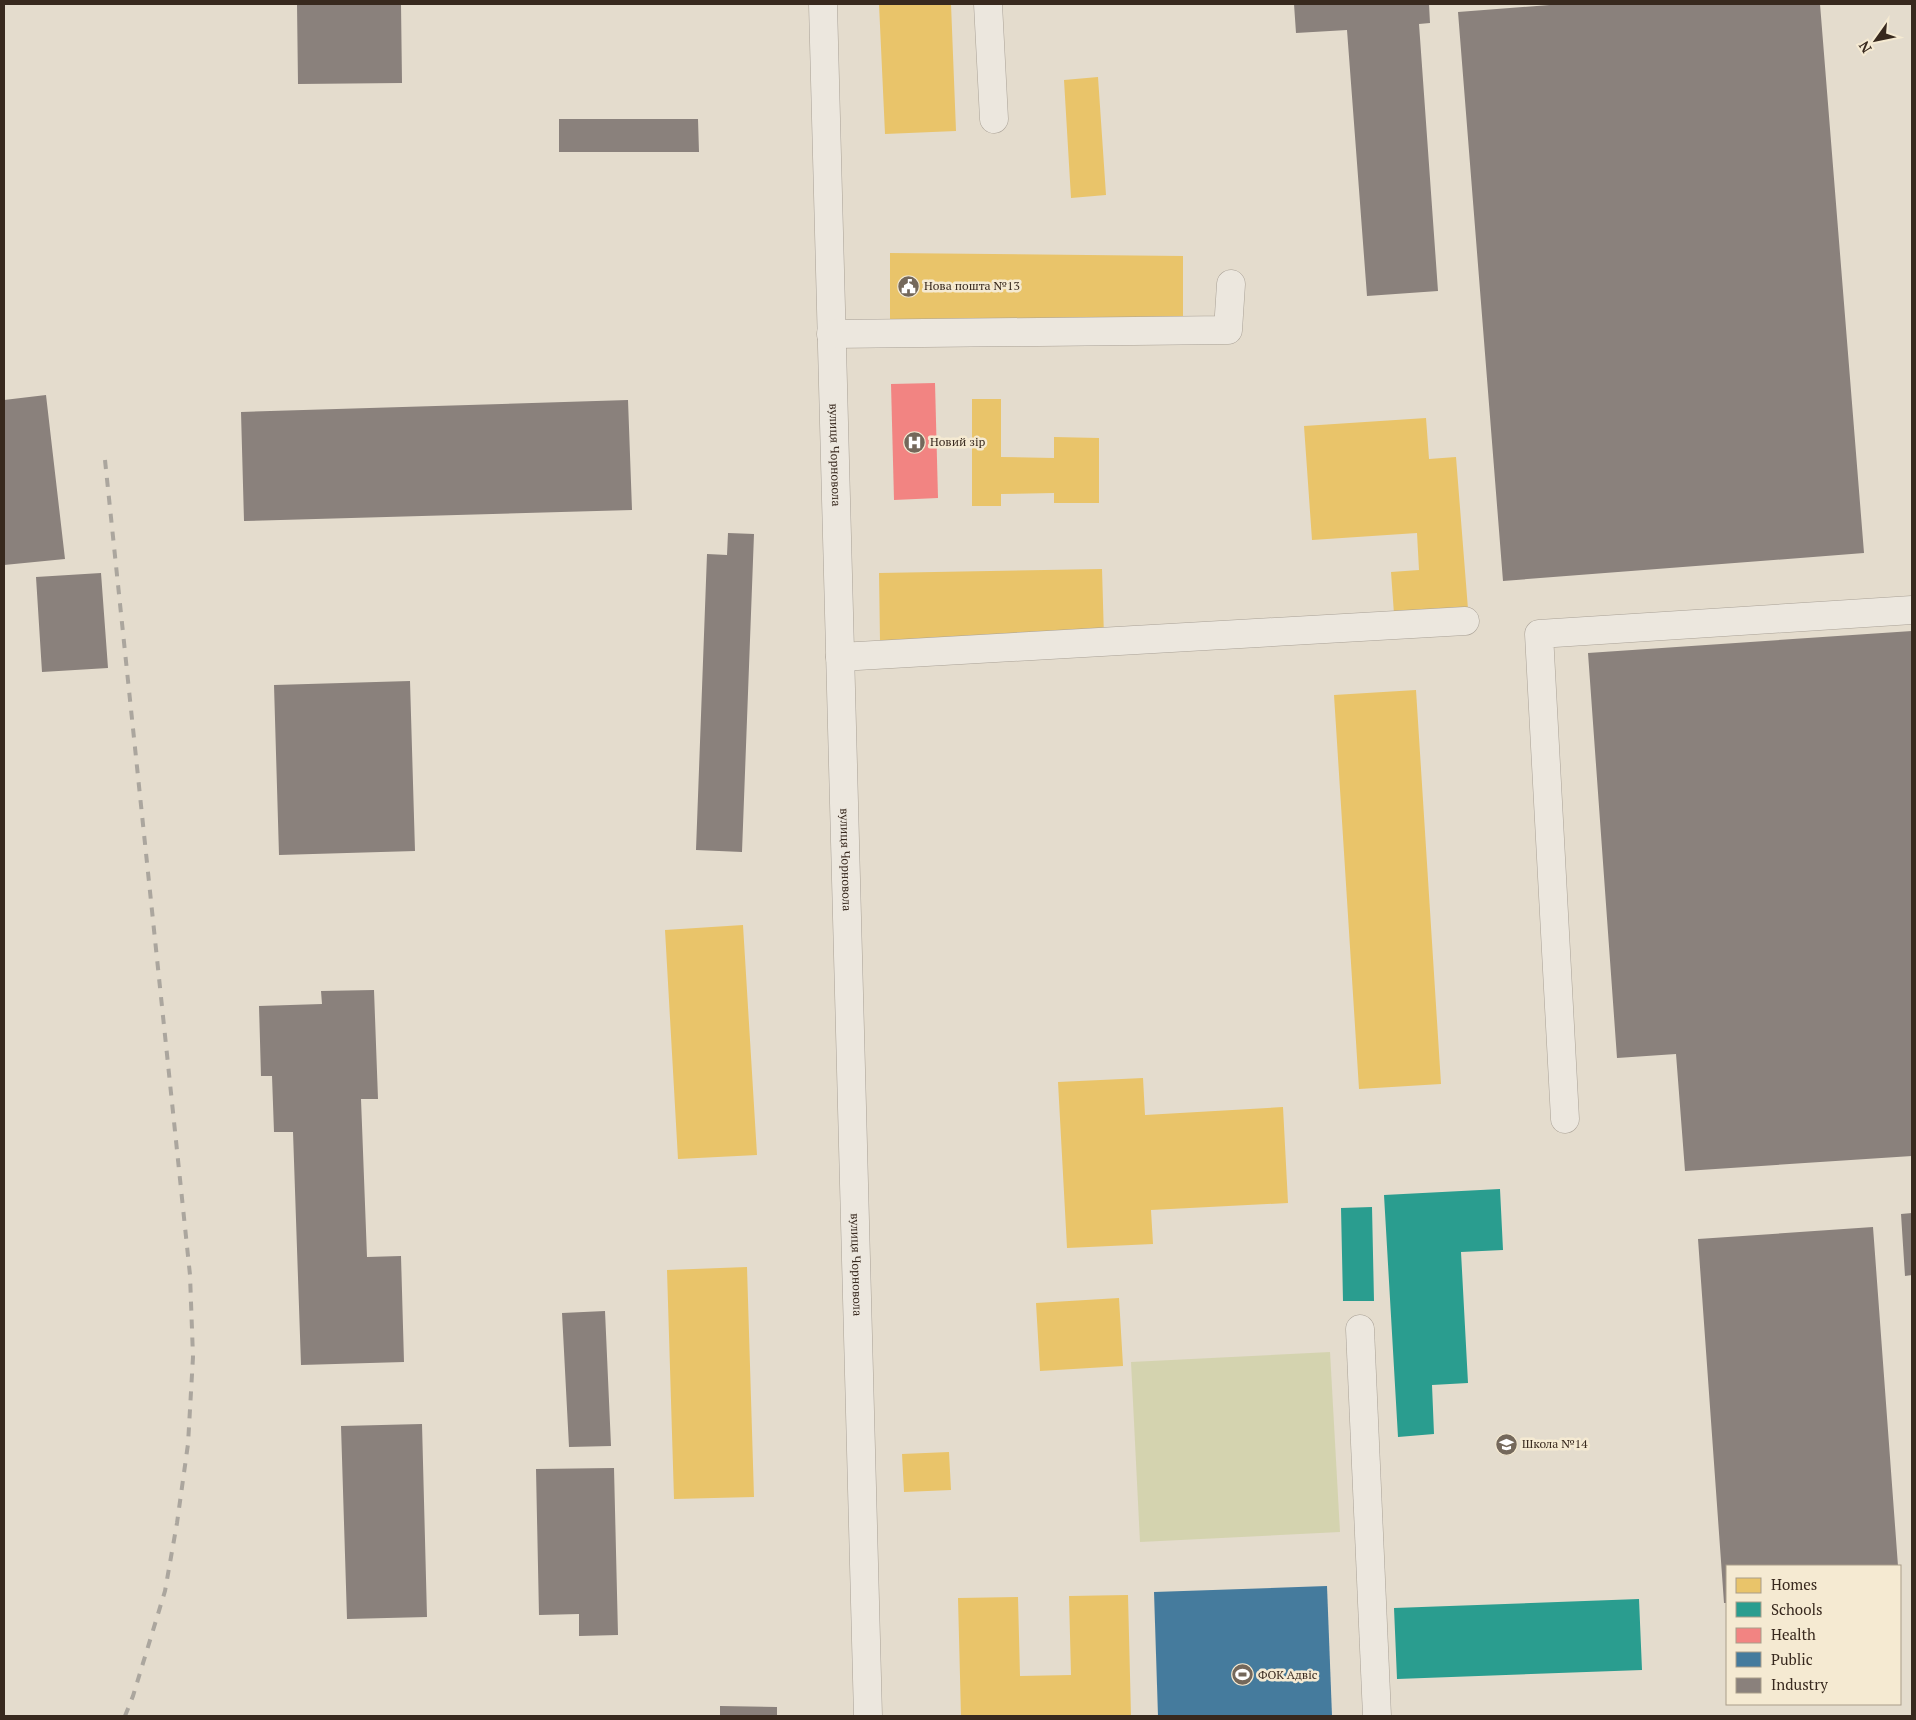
<svg xmlns="http://www.w3.org/2000/svg" width="1916" height="1720" viewBox="0 0 1916 1720" font-family="'PT Serif',serif">
<rect width="100%" height="100%" fill="#e4dccd"/>
<path fill="#d4d3af" d="M1330 1352 1340 1532 1140 1542 1131 1362Z"/>
<path fill="#e9c46a" d="M879 4H951L956 131 885 134Z
M1098 77 1106 195 1071 198 1064 80Z
M890 253 1183 256V324L890 321Z
M972 399H1001V457L1054 458V437L1099 438V503H1054V493L1001 494V506H972Z
M1426 418 1429 459 1456 457 1468 609 1394 614 1391 572 1419 570 1417 533 1312 540 1304 426Z
M1102 569 1104 638 880 642 879 573Z
M1416 690 1441 1084 1359 1089 1334 695Z
M743 925 757 1155 678 1159 665 930Z
M1143 1078 1145 1115 1283 1107 1288 1203 1151 1210 1153 1244 1067 1248 1058 1082Z
M747 1267 754 1497 674 1499 667 1270Z
M1119 1298 1123 1366 1040 1371 1036 1303Z
M949 1452 951 1490 904 1492 902 1454Z
M1128 1595 1131 1716H961L958 1598 1018 1597 1020 1676 1071 1675 1069 1596Z"/>
<path fill="#2a9d8f" d="M1500 1189 1503 1250 1461 1252 1468 1383 1432 1385 1434 1434 1398 1437 1384 1195Z
M1372 1207 1374 1301H1343L1341 1208Z
M1639 1599 1642 1670 1397 1679 1394 1608Z"/>
<path fill="#f28482" d="M935 383 938 498 894 500 891 384Z"/>
<path fill="#457b9d" d="M1327 1586 1332 1716H1158L1154 1592Z"/>
<path fill="#8a817c" d="M297 4H401L402 83 298 84Z
M1294 4H1429L1430 23 1419 24 1438 291 1367 296 1347 30 1296 33Z
M1562 4H1820L1864 553 1503 581 1458 12Z
M559 119H698L699 152H559Z
M46 395 65 559 4 565V400Z
M628 400 632 510 244 521 241 412Z
M728 533 754 534 742 852 696 850 707 554 727 555Z
M101 573 108 668 42 672 36 577Z
M1912 631V1156L1685 1171 1676 1054 1617 1058 1588 653Z
M410 681 415 851 279 855 274 685Z
M374 990 378 1099H361L367 1257 401 1256 404 1362 301 1365 293 1132H274L272 1076H261L259 1006 322 1004 321 991Z
M1912 1213V1275L1905 1276 1901 1214Z
M1873 1227 1898 1566H1727V1603H1724L1698 1239Z
M605 1311 611 1446 569 1447 562 1313Z
M422 1424 427 1617 347 1619 341 1426Z
M614 1468 618 1635 579 1636V1614L539 1615 536 1469Z
M720 1706 777 1707V1716H720Z"/>
<g fill="none" stroke-linecap="round" stroke-linejoin="round">
<defs>
<g id="minor">
<path id="s1" d="M823 4 868 1716"/>
<path d="M988 4 994 119"/>
<path d="M831 334 1228 330 1231 284"/>
<path d="M840 657 1465 621"/>
<path d="M1565 1119 1539 634 1912 610"/>
<path d="M1360 1329 1377 1716"/>
</g>
</defs>
<use href="#minor" stroke="#a9a196" stroke-width="29"/>
<use href="#minor" stroke="#ece7de" stroke-width="28"/>
<path stroke="#aba69e" stroke-width="4" stroke-dasharray="9 9" stroke-linecap="butt" d="M105 460 190 1275 193 1357 188 1444 177 1523 165 1591 133 1696 125 1716"/>
</g>
<defs>
<symbol id="civic-disc" viewBox="-11 -11 22 22"><circle r="9.5" fill="#74685b" stroke="#f5ead2"/><path d="M-.6-6.5H3V-4.5H.6V-3L4-1V1h2V6H-6V1h2V-1L-.6-3ZM-1.2 2.5V6h2.4V2.5Z" fill="#fff"/></symbol>
<symbol id="hospital-disc" viewBox="-11 -11 22 22"><circle r="9.5" fill="#74685b" stroke="#f5ead2"/><path d="M-5-5h3v3.5h4V-5h3V5h-3V1.5h-4V5h-3Z" fill="#fff"/></symbol>
<symbol id="school-disc" viewBox="-11 -11 22 22"><circle r="9.5" fill="#74685b" stroke="#f5ead2"/><path d="M0-5L7-2L0 1L-7-2ZM-4 1L0 2.5L4 1V4Q0 6-4 4Z" fill="#fff"/></symbol>
<symbol id="stadium-disc" viewBox="-11 -11 22 22"><circle r="9.5" fill="#74685b" stroke="#f5ead2"/><path d="M0-5a6.5 5 0 1 0 0 10a6.5 5 0 1 0 0-10ZM-3.5-1.8h7v3.6h-7Z" fill="#fff"/></symbol>
</defs>
<g fill-rule="evenodd">
<use href="#civic-disc" x="896" y="274" width="25" height="25"/>
<use href="#hospital-disc" x="902" y="430" width="25" height="25"/>
<use href="#school-disc" x="1494" y="1432" width="25" height="25"/>
<use href="#stadium-disc" x="1230" y="1662" width="25" height="25"/>
</g>
<g text-anchor="middle" stroke-width="5" stroke-linejoin="round" paint-order="stroke">
<g font-size="12" fill="#38291e" stroke="#f5ead2" text-anchor="start">
<text x="924" y="290">Нова пошта №13</text>
<text x="930" y="446">Новий зір</text>
<text x="1522" y="1448">Школа №14</text>
<text x="1258" y="1679">ФОК Адвіс</text>
</g>
<g font-size="12" fill="#38291e" stroke="#f5ead2">
<text dy="4" stroke="none"><textPath href="#s1" startOffset="451">вулиця Чорновола</textPath></text>
<text dy="4" stroke="none"><textPath href="#s1" startOffset="856">вулиця Чорновола</textPath></text>
<text dy="4" stroke="none"><textPath href="#s1" startOffset="1261">вулиця Чорновола</textPath></text>
</g>
</g>
<rect width="1916" height="1720" fill="none" stroke="#38291e" stroke-width="10"/>
<rect x="1726" y="1565" width="175" height="140" fill="#f5ead2" stroke="#a99d8a"/>
<rect x="1736" y="1578" width="25" height="15" fill="#e9c46a" stroke="#a99d8a"/>
<text x="1771" y="1590" font-size="15" fill="#38291e">Homes</text>
<rect x="1736" y="1602" width="25" height="15" fill="#2a9d8f" stroke="#a99d8a"/>
<text x="1771" y="1615" font-size="15" fill="#38291e">Schools</text>
<rect x="1736" y="1628" width="25" height="15" fill="#f28482" stroke="#a99d8a"/>
<text x="1771" y="1640" font-size="15" fill="#38291e">Health</text>
<rect x="1736" y="1652" width="25" height="15" fill="#457b9d" stroke="#a99d8a"/>
<text x="1771" y="1665" font-size="15" fill="#38291e">Public</text>
<rect x="1736" y="1678" width="25" height="15" fill="#8a817c" stroke="#a99d8a"/>
<text x="1771" y="1690" font-size="15" fill="#38291e">Industry</text>
<g transform="translate(1876 40) rotate(237)" stroke="#f5ead2" stroke-width="4" paint-order="stroke">
<path d="M0-4L9 19L0 12L-9 19Z" fill="#38291e"/>
<text y="-8" font-size="14" font-weight="bold" text-anchor="middle" fill="#38291e">N</text>
</g>
</svg>
